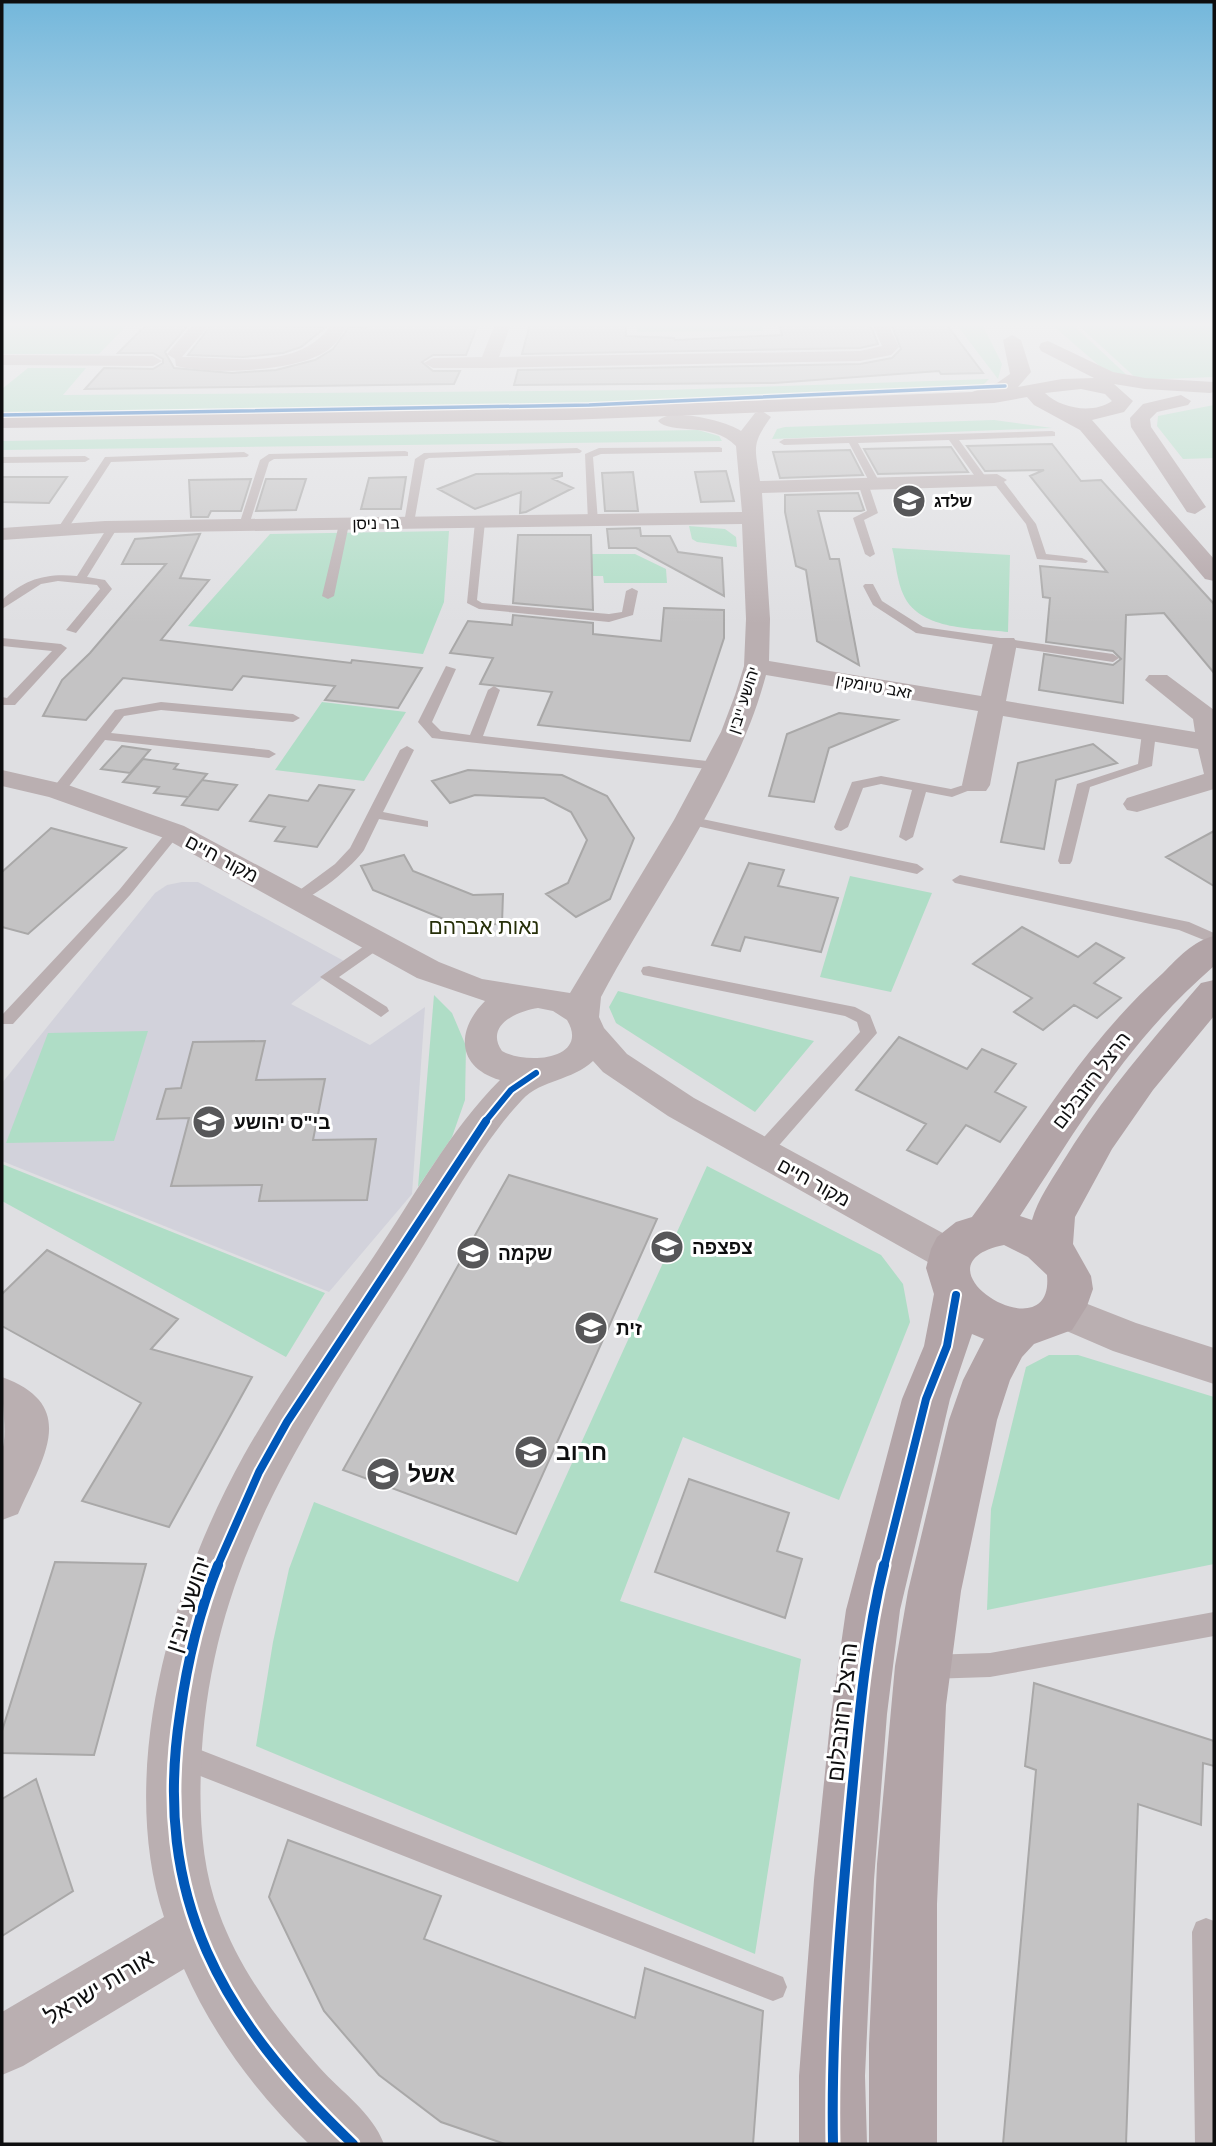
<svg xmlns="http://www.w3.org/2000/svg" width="1216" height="2146" viewBox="0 0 1216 2146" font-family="Arial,'Noto Sans Hebrew',sans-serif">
<rect width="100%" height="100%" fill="#dfdfe2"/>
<path fill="#d2d2db" d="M182 882H198L344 961 291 1004 370 1045 425 1007 412 1194 329 1292 2 1161V1083L155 893 167 885Z"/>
<path fill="#afddc6" d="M7 324H128L99 354H2V326Z
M637 324H762L763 331 637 332Z
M956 324H982L1002 364 998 379Z
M1051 324H1072L1131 379 1102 368Z
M1077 324H1214V377L1138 380Z
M28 368H86L63 395 667 390 989 379 982 386 960 390 577 406 2 415V389Z
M1214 405V458L1183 459 1157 426 1158 416Z
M994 420 1052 428 772 439 777 429 785 427Z
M698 430 719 436 722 441 2 450V441Z
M689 526 725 529 736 537 737 547 697 542 692 539Z
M449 531 444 602 423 654 188 626 270 534Z
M892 548 1010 555 1008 632C975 628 921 631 904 596 897 582 896 563 892 548Z
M563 554H635L666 569 667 583H604L603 576H563Z
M322 702 406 712 364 781 275 770Z
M850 876 932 893 891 992 820 977Z
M618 991 814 1041 755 1112 616 1023 609 1007Z
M434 995 452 1013 466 1046 465 1100 452 1137 418 1187Z
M148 1031 114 1141 6 1143 48 1033Z
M2 1164 325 1293 286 1357 2 1201Z
M707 1166 881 1255 903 1284 910 1322 839 1500 683 1437 620 1601 801 1659 755 1954 256 1746 273 1642 289 1569 314 1502 518 1582Z
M1049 1355H1078L1214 1397V1564L987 1610 991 1509 1026 1367Z"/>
<path fill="#c4c3c4" stroke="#a9a8a8" stroke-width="2" d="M147 324H189L165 352 174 368 232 373 276 370 315 360 333 349 349 327 365 328 367 324H478L466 355H433L422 362 433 371H460L454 384 85 389 104 368 153 369 163 363V359L153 353H118Z
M212 324 277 326 326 327 301 347 283 353 243 357 188 355Z
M530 324H626V336L674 338 675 340 782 335 779 324H870L878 344 860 348 522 354Z
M891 324H946L983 373 941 374 939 371 774 383 514 385 518 370 860 364 892 358 901 349Z
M1052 444 1081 481 1101 480 1214 604V673L1164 613 1126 615 1123 703 1039 690 1044 654 1113 665 1121 659 1113 651 1046 642 1050 598 1043 597 1040 566 1107 572 1030 476 1044 470 985 471 967 446Z
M951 447 968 472 878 474 864 449Z
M850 450 863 475 780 478 773 452Z
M726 471 734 501 701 502 695 472Z
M633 472 638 511H605L602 473Z
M562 473V476L553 479 573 488 526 512 520 513 521 492 475 509 438 489 476 474Z
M2 477H67L49 503 2 502Z
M406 477 401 509H361L369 478Z
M251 479 241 511H211L208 517H191L189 480Z
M266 479H306L296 510 256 511Z
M858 493 864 510 861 511H818L830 559H839L859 665 817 641 806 570 796 566 785 512V495Z
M640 528 641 536H670L678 552 722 558 724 596 636 548H609L607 529Z
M200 534 180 578 209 580 161 640 351 663 352 660 422 668 398 708 325 700 335 686 243 676 232 690 123 678 86 720 43 716 62 680 90 653 166 564H122L135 539Z
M518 535H591L593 610 513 603Z
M664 608 724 610V638L690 741 538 725 552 692 480 684 493 658 450 653 468 621 512 625 513 615 593 623V634L661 641Z
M839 713 897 720 829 748 814 802 769 796 787 734Z
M1093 744 1117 763 1056 780 1044 849 1001 842 1018 763Z
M122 746 150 750 130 773 101 769Z
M143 759 178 764 174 769 207 774 189 796 202 780 237 785 218 810 182 805 188 797 154 793 159 787 123 782Z
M468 770 562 775 607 796 634 838 610 899 576 917 546 894 568 883 587 840 571 812 544 798 475 795 450 803 432 781Z
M319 785 354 790 317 847 275 841 285 827 250 821 269 795 308 801Z
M51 828 126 848 28 934 2 927V872Z
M1214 831V886L1166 857Z
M404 855 413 871 473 895 503 894 502 924 458 925 373 890 361 866Z
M749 863 784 870 778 886 838 898 821 952 745 937 740 951 712 945Z
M1022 927 1078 957 1096 943 1124 958 1094 983 1121 998 1097 1018 1074 1005 1043 1030 1014 1012 1032 998 973 964Z
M899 1037 967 1069 982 1049 1016 1064 995 1092 1026 1107 1000 1142 966 1125 937 1164 907 1150 926 1124 856 1090Z
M265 1041 256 1080 325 1079 313 1140 376 1139 367 1200 259 1201 262 1185 171 1186 189 1118 157 1119 166 1089 181 1088 193 1042Z
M509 1175 657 1219 516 1534 343 1470Z
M47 1250 178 1319 151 1349 252 1377 169 1527 82 1501 141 1403 2 1326V1294Z
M689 1479 789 1513 777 1551 802 1559 785 1618 655 1572Z
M55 1562 146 1564 94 1755 2 1753V1731Z
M1034 1683 1214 1741V1766L1203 1763 1201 1825 1138 1804 1126 2144H1003L1036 1770 1025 1766Z
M36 1779 73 1891 2 1936V1799Z
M288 1840 441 1896 424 1939 635 2018 645 1968 763 2011 753 2144H505L441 2122 379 2075 324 2011 269 1897Z"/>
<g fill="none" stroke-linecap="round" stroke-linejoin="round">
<path fill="#baafb1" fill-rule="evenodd" d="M1052 431 1055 432V436L959 440 988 480 983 483 979 482 949 440 858 443 880 483 875 486 870 483 849 443 784 445 779 442 784 439Z
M719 447 722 448V452L601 454 593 457 598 521 593 524 588 521 585 454 599 448Z
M577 448 582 451 580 453 429 458 425 460 414 523 409 526 404 523 415 459 424 453Z
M405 451 408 452V456L274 459 269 462 249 525 244 528 239 525 260 460 269 454Z
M244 452 249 455 247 457 111 462 67 530 58 528 105 457Z
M2 457 85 456 90 459 85 462 2 463Z
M993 478H1001L1036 524 1046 554 1082 558 1088 561 1086 563 1037 559 1026 524 993 482Z
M863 480 868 483 878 513 864 520 875 554 870 557 865 554 853 518 867 511 858 483Z
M480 519 485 522 477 600 482 603 609 614 622 612 626 591 632 588 638 591 633 615 609 622 479 609 467 603 475 522Z
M344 521 349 524 334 596 328 599 322 596 339 524Z
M109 525 118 527 87 577 105 580 112 589 76 633 66 630 100 589 97 585 58 581 41 584 2 609V600C25 579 46 573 77 576Z
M865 584H873L882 601 923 627 1113 654 1119 658 1113 662 916 633 873 605 863 586Z
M2 638 61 644 67 648 15 705H2V697L7 698 52 651 2 646Z
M446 666 456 669 432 722 441 731 470 735 488 690 494 686 500 690 483 736 716 762 723 766 716 770 432 738 418 722Z
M161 702 293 714 300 718 293 722 161 710 124 716 111 733 269 750 276 754 269 758 105 740 63 794H53V788L115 710Z
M1149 729 1156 733 1152 766 1090 787 1072 861 1070 864H1060L1058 861 1077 784 1138 764 1142 733Z
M407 746 414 750 383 812 428 821V827L379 819C374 829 369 840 364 850 355 864 308 905 293 901L290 898 293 895 335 864 350 848 400 750Z
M881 776 951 789 976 781 983 785 952 797 926 792 913 837 906 841 899 837 912 790 881 784 863 788 848 827 841 831 836 830 834 827 852 782Z
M688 816 917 864 924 869 917 874 683 823 681 820Z
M174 828 181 832 130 895 13 1024H2V1015L120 889 169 829Z
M960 875 1189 922 1214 933V944L1179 930 955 883 952 880Z
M377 937 385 942 383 946 339 977 387 1007 389 1011 381 1017 320 977Z
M649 966 855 1007 870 1015 877 1033 768 1158H754L752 1153 754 1148 860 1032 857 1022 845 1016 643 975 641 971 643 967Z
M1214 1612V1636L990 1677 928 1679 919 1676 916 1667 919 1658 928 1655 990 1653Z
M180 1742 773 1973 783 1977 787 1987 783 1997 773 2001 180 1768 171 1764 167 1755 171 1746Z
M1206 1918 1214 1921V2144H1195L1192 1932 1196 1922Z"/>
<path fill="#baafb1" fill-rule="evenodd" d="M193 324H210L182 357C232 357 299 372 332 324H348C342 333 337 344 328 350 297 372 212 375 176 366L175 359 167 354Z
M495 324H511L499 357 860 351 882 346 872 324H888L899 347 891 355 860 361 488 368H433L424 363 433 358 482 357Z
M2 355 153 356 162 361 153 366 2 365Z
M762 411 771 417C751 445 755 447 760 481L997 474 1007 480 997 486 762 493 770 619 769 661 981 696 993 643 996 638H1014L1017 643 1006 701 1195 732 1193 719 1145 680 1149 675H1167L1214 710V789L1137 812 1127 810 1123 804 1127 798 1204 774 1198 749 1003 716 990 785 986 791H966L962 785 978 711 766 675C736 788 656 894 601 997L599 1017 604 1028 627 1054 694 1098 963 1244 969 1255 963 1266 949 1271 935 1266 668 1116 603 1072 593 1061C572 1081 542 1079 522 1100 479 1145 440 1221 405 1275 302 1436 208 1569 201 1769 199 1816 202 1868 219 1913 240 1971 278 2021 319 2067 342 2093 372 2112 384 2144H309C257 2094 213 2035 184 1969L23 2066 2 2075V2012L164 1917C116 1771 172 1584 244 1455 283 1386 330 1321 374 1256 414 1197 450 1130 500 1080 456 1067 456 1030 485 1001L417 978 164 838 49 797 2 786V770L68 785 184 826 439 962 482 979 570 993 674 820 721 732 735 695 744 666 746 619 742 524 105 533 2 540V528L105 521 742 512 736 446C712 421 670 435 658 421 670 407 726 421 741 431L755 413ZM538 1008 553 1011 567 1020C590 1058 529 1066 502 1051 484 1025 518 1011 538 1008Z
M1062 1294 1136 1323 1214 1348V1384L1113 1351 1048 1323 1042 1311 1048 1299Z
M2 1377C81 1406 42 1459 18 1514L2 1520V1450C8 1436 1 1397 2 1377Z"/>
<path fill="#b2a4a7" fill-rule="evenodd" d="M1012 335 1021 340 1031 372 1018 387 1062 379 1094 378 1041 351 1039 347 1041 343 1048 341 1113 372 1145 378 1214 382V392L1210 393 1145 389 1114 384 1133 401 1124 412 1092 420 1214 559V581L1205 579 1080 430 1034 405 1027 397 994 403 567 420 2 428V416L567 408 972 392 997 383 1010 374 1003 340ZM1081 389 1105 394 1112 401C1094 414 1061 409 1045 393Z
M1181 395 1191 401 1188 405 1157 412 1150 419 1151 427 1206 507 1195 514 1187 512 1131 427 1130 418 1143 404Z
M1214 936V966C1127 1042 1082 1121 1020 1216L1032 1220C1038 1199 1051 1181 1062 1163 1102 1097 1151 1041 1201 983L1214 980V1016L1153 1090 1112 1149 1075 1217 1073 1244 1091 1276 1093 1289 1087 1306 1072 1330 1034 1344 1022 1357 1010 1380 997 1420 961 1591 946 1705 937 1904V2144H869V2044L877 1864 895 1666 908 1591 949 1420 963 1380 984 1339 972 1334 950 1399 900 1610 887 1714 874 1880 865 2076 867 2144H799V2076L814 1880 831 1714 846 1610 902 1399 924 1346 934 1294 926 1268 931 1249 937 1237 956 1222 972 1217C1035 1132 1082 1045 1163 973 1178 958 1193 941 1214 936ZM1004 1245 1028 1257 1047 1275C1055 1357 905 1265 1004 1245Z"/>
<defs>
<path id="cycleway-far3" d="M2 415 589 405 1005 386"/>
<path id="cycleway-far2" d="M484 1123 511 1090 536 1073"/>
<path id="cycleway-far1" d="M217 1567 259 1472 287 1422 486 1121
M884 1567 926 1399 947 1346 956 1295"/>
<path id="cycleway" d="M218 1565C199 1612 187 1663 180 1714 152 1899 222 2019 353 2144
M833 2144C831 2034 840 1923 850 1814 858 1730 864 1646 884 1565"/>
</defs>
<use href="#cycleway-far3" stroke="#fff" stroke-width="6"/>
<use href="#cycleway-far2" stroke="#fff" stroke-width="10"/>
<use href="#cycleway-far1" stroke="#fff" stroke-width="12"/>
<use href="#cycleway" stroke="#fff" stroke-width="15"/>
<use href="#cycleway-far3" stroke="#0057b8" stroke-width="3.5"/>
<use href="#cycleway-far2" stroke="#0057b8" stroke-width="6"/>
<use href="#cycleway-far1" stroke="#0057b8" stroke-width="8"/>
<use href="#cycleway" stroke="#0057b8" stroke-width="10"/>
</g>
<linearGradient id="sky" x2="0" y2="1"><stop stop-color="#73b7db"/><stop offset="0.52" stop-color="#f1f1f2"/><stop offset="1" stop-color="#f1f1f2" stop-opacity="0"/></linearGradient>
<rect width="1216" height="624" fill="url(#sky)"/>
<defs>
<symbol id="school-disc" viewBox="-11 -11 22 22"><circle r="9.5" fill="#575759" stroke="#fff"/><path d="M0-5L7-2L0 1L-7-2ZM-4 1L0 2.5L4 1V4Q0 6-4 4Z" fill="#fff"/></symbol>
</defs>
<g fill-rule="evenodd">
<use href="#school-disc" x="890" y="482" width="38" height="38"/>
<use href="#school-disc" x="190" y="1103" width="38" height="38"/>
<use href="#school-disc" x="648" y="1228" width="38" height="38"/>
<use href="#school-disc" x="454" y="1234" width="38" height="38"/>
<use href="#school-disc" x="572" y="1309" width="38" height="38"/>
<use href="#school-disc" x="512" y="1433" width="38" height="38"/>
<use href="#school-disc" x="364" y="1455" width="38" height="38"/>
</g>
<g text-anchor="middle" stroke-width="6" stroke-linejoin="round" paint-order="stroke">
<g font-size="16" font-weight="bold" fill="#0e0e0f" stroke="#fff" text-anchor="start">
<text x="934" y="507">שלדג</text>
</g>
<g font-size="16" fill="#0e0e0f" stroke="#fff">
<text transform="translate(376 523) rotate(-1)" y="6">בר ניסן</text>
<text transform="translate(874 686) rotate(10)" y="6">זאב טיומקין</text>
<text transform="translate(743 700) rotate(-72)" y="6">יהושע ייבין</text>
</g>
<g font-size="19" fill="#0e0e0f" stroke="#fff">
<text transform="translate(222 858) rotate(28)" y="7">מקור חיים</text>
<text transform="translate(1091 1080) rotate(-53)" y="7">הרצל רוזנבלום</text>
<text transform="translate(814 1182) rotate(29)" y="7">מקור חיים</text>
</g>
<g font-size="19" font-weight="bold" fill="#0e0e0f" stroke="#fff" text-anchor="start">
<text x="234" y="1129">בי"ס יהושע</text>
<text x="692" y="1254">צפצפה</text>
<text x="498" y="1260">שקמה</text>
<text x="616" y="1335">זית</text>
</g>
<g font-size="21" fill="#262f08" stroke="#fff">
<text x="484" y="934">נאות אברהם</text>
</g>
<g font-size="23" font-weight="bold" fill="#0e0e0f" stroke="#fff" text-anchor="start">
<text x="556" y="1460">חרוב</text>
<text x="408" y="1482">אשל</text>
</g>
<g font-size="23" fill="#0e0e0f" stroke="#fff">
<text transform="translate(188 1604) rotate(-72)" y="8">יהושע ייבין</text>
<text transform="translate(842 1712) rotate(-84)" y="8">הרצל רוזנבלום</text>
<text transform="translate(99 1987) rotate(-31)" y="8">אורות ישראל</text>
</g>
</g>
<rect width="1216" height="2146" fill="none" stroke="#0e0e0f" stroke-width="7"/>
</svg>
